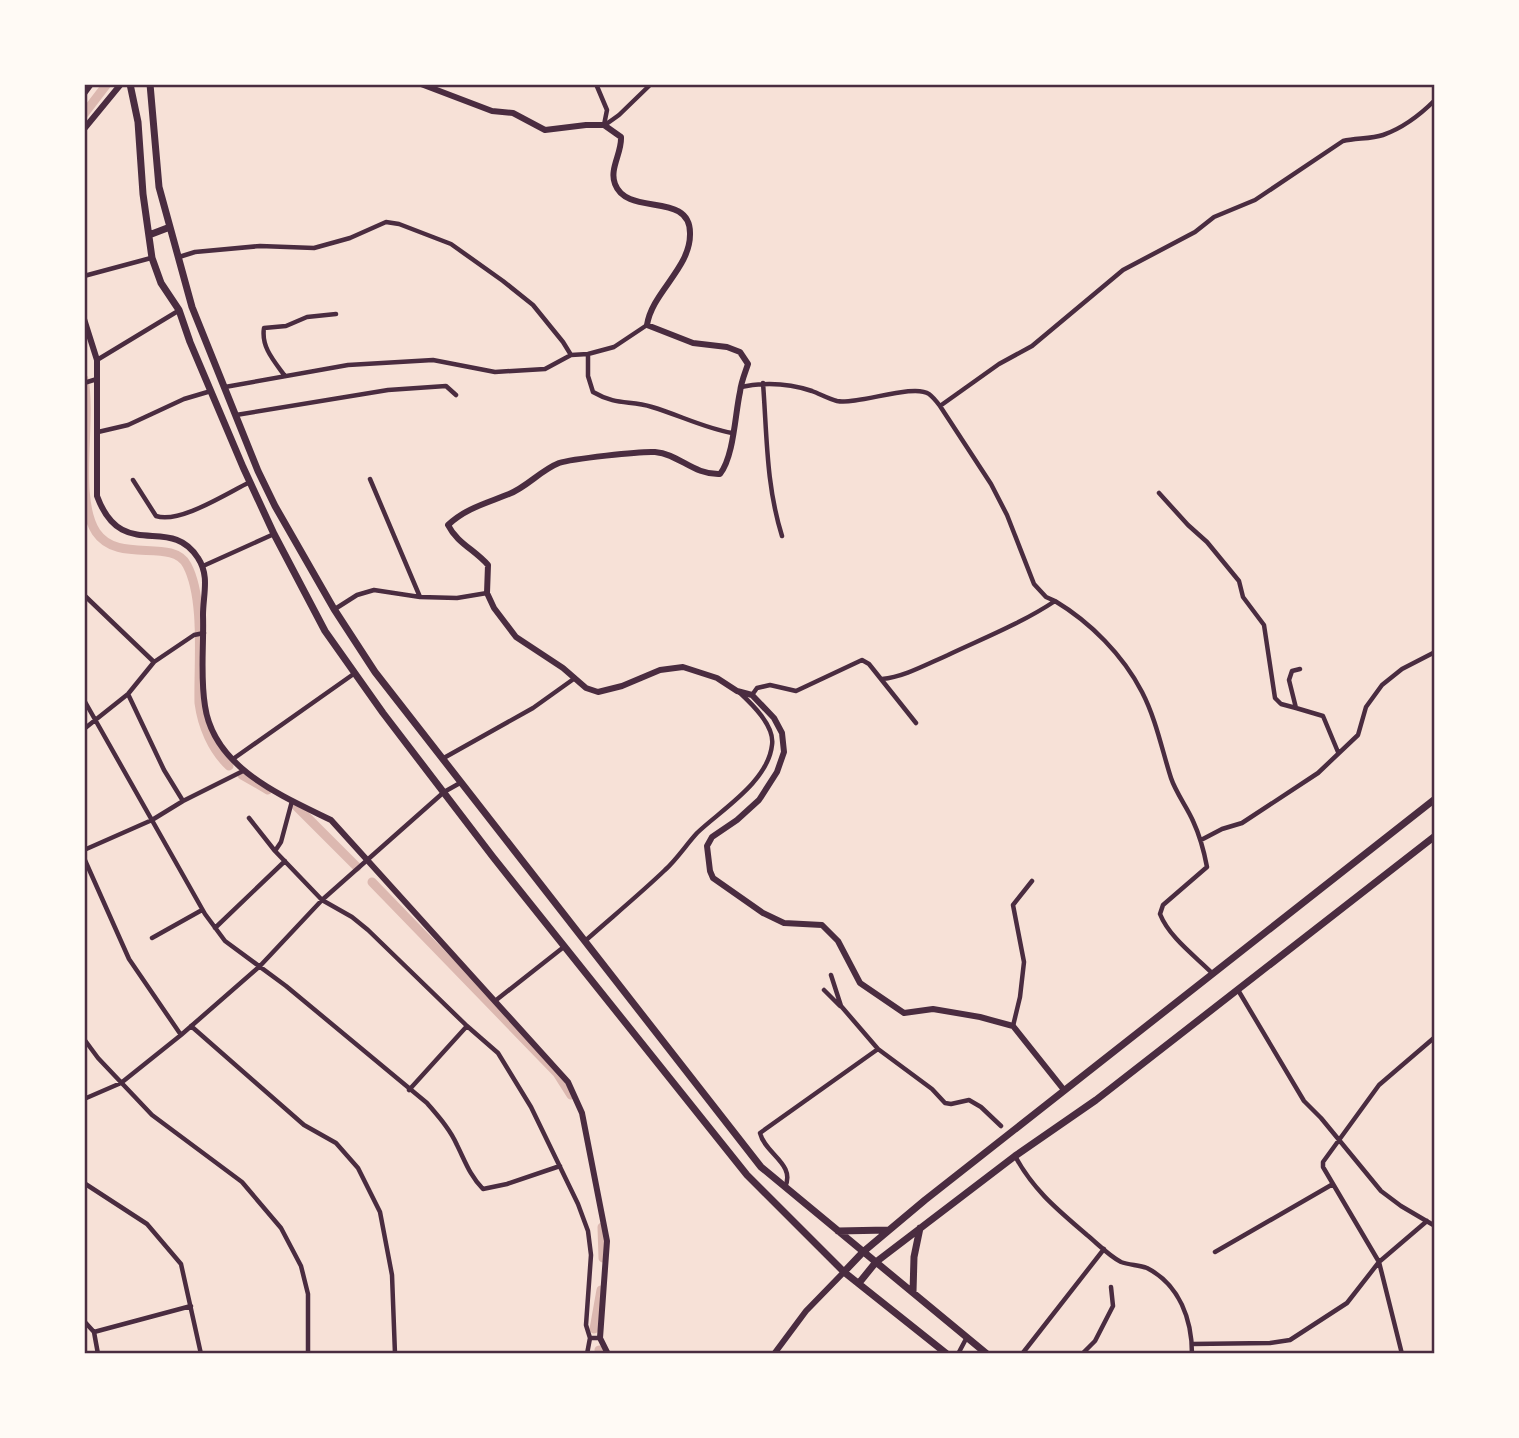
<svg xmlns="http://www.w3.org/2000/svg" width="1519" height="1438" viewBox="0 0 1519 1438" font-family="Quicksand,sans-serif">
<rect width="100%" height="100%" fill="#f7e1d7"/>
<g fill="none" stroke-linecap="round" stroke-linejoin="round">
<path stroke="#dcb8b0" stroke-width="9" d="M84 114 107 84
M84 379C92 423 74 498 96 532 118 565 172 537 187 565 205 599 198 664 199 703 202 726 212 750 229 766
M242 775 268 790
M296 806 357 867
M372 882 557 1073 571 1095
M602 1227 603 1258
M594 1329 601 1290
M599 1350 601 1354"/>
<path stroke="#4a2c40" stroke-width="4.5" d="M596 84 607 110 604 125
M84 95 92 84
M605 125 619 115 651 84
M179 257 195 252 260 246 314 248 350 238 386 222 399 224 451 244 503 281 533 305 563 342 571 355
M84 276 151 258
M588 354V376L593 392C617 406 629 400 652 407 679 415 704 428 732 433
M97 360 178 311
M285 376C274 361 261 347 264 328L286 326 307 317 336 314
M84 383 97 379
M763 383C767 435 766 485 782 536
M225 387 348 365 433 360 495 372 545 369 571 355 588 354 614 347 647 325
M741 387C765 382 788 383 812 391 820 394 829 399 837 401 858 405 914 383 929 394 933 397 937 402 940 406L999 364 1032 346 1123 270 1195 232 1214 217 1255 200 1343 141C1356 138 1371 139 1383 135 1403 128 1420 115 1435 100
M940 406 991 484 1007 515 1034 584 1046 597 1055 601
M236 415 388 390 446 386 456 395
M98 432 128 425 184 399 211 391
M370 479 420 597
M133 480 156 516C180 524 227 493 250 482
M1159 493 1188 525 1207 542 1239 581 1243 597 1264 625 1275 698 1281 704 1296 708
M203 566 274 534
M84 595 154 662 194 635 204 633
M335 609 357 595 374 590 420 597 457 598 487 593
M1300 669 1292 671 1289 680 1296 708 1323 716 1338 752
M882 679C904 677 927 664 948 655 984 638 1022 623 1055 601 1090 622 1123 655 1142 692 1156 719 1162 750 1171 778 1176 793 1187 807 1193 821 1200 836 1204 851 1207 867L1163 905 1160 914C1169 937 1195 956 1212 973
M128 694 164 770 183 801
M752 695 757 688 770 685 796 691 862 660 869 664 916 723
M84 700 205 914 225 941 286 986 427 1103C438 1116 450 1129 457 1145 465 1161 470 1176 483 1189L507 1184 560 1166
M84 729 128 694 154 662
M233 759 355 673
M442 759 533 708 575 678
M249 818 275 851 322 900 352 917 368 930 467 1026 498 1053 531 1107 578 1204 588 1231 591 1255 586 1325 590 1338H600
M1201 840 1222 829 1242 823 1318 773 1358 735 1366 707 1382 685 1402 669 1435 652
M84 850 152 820 183 801 243 771
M275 851 281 842 292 801
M84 858 129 959 181 1035
M215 928 285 861
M152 938 202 910
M585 941C612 917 640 894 665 870 677 859 686 845 697 833 721 810 768 782 772 745 775 726 752 704 739 692
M824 990 840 1006
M1238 990 1304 1101 1321 1118 1381 1191 1401 1206 1435 1226
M495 1001 565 946
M191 1026 304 1125 336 1143 358 1168 380 1212 392 1275 395 1354
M1013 1026 1020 997 1024 962 1013 905 1032 881
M84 1039 98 1058 152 1115 242 1182 281 1228 301 1266 308 1294V1354
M878 1049 932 1089 945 1103 951 1104 969 1100 981 1107 1001 1126
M409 1090 467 1026
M84 1099 121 1083 181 1035 260 966 322 900 444 792 460 783
M1015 1156C1034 1191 1058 1210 1087 1235 1098 1244 1109 1256 1121 1262 1129 1265 1139 1265 1147 1268 1180 1285 1192 1320 1192 1354
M84 1183 147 1224 181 1264 201 1354
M785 1187C796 1164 765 1154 760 1133L878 1049 841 1006 831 975
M1215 1252 1333 1184
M84 1321 94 1332 98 1354
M94 1332 191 1306
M1192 1344 1270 1343 1290 1340 1347 1303 1379 1262 1427 1221
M587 1354 590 1338
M958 1354 967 1337
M1022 1354 1104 1249
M1082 1354 1095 1341 1113 1306 1111 1287
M1402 1354 1379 1262 1323 1167V1162L1379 1085 1435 1037"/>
<path stroke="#4a2c40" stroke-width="6" d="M421 84 492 111 513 113 545 130 586 125H604L621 137C622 153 609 169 615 184 627 217 690 191 690 233 691 268 652 292 647 325L693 343 727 347 740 352 748 364C745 373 741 382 740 392 735 414 734 456 720 474 693 475 679 454 655 452 641 451 571 459 559 463 541 470 527 487 509 494 487 503 466 508 448 525 457 543 475 550 488 565L487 593 494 608 516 637 563 668 586 688 598 692 622 686 660 670 683 667 717 678 737 691 752 695 774 718 782 733 784 752 777 772 759 800 737 820 712 837 707 846 710 871 713 878 763 913 784 923 822 925 838 941 860 983 904 1013 933 1009 980 1017 1013 1026 1064 1090
M84 129 121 84
M84 319 97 360V496C122 564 170 513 198 558 210 576 203 595 203 615 204 646 200 676 205 706 214 768 282 796 331 820L568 1082 582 1113 607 1241 600 1338 608 1354
M774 1354 806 1311 844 1272"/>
<path stroke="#4a2c40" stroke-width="7" d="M130 84 138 122 143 194 152 258 161 283 179 310 190 342 243 467 274 534 325 631 383 713 493 857 747 1175 844 1272 947 1354
M150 84 159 187 192 307 258 471 275 506 334 609 375 672 761 1167 987 1354
M149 235 170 227
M838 1231 888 1230
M844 1272 863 1252 925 1200 1435 799
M859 1283 876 1262 1015 1156 1096 1100 1435 836
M913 1292 914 1257 920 1228"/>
</g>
<rect width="1519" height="1438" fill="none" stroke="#fffaf5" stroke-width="172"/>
<rect x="86" y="86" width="1347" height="1266" fill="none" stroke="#4a2c40" stroke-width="2.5"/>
</svg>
